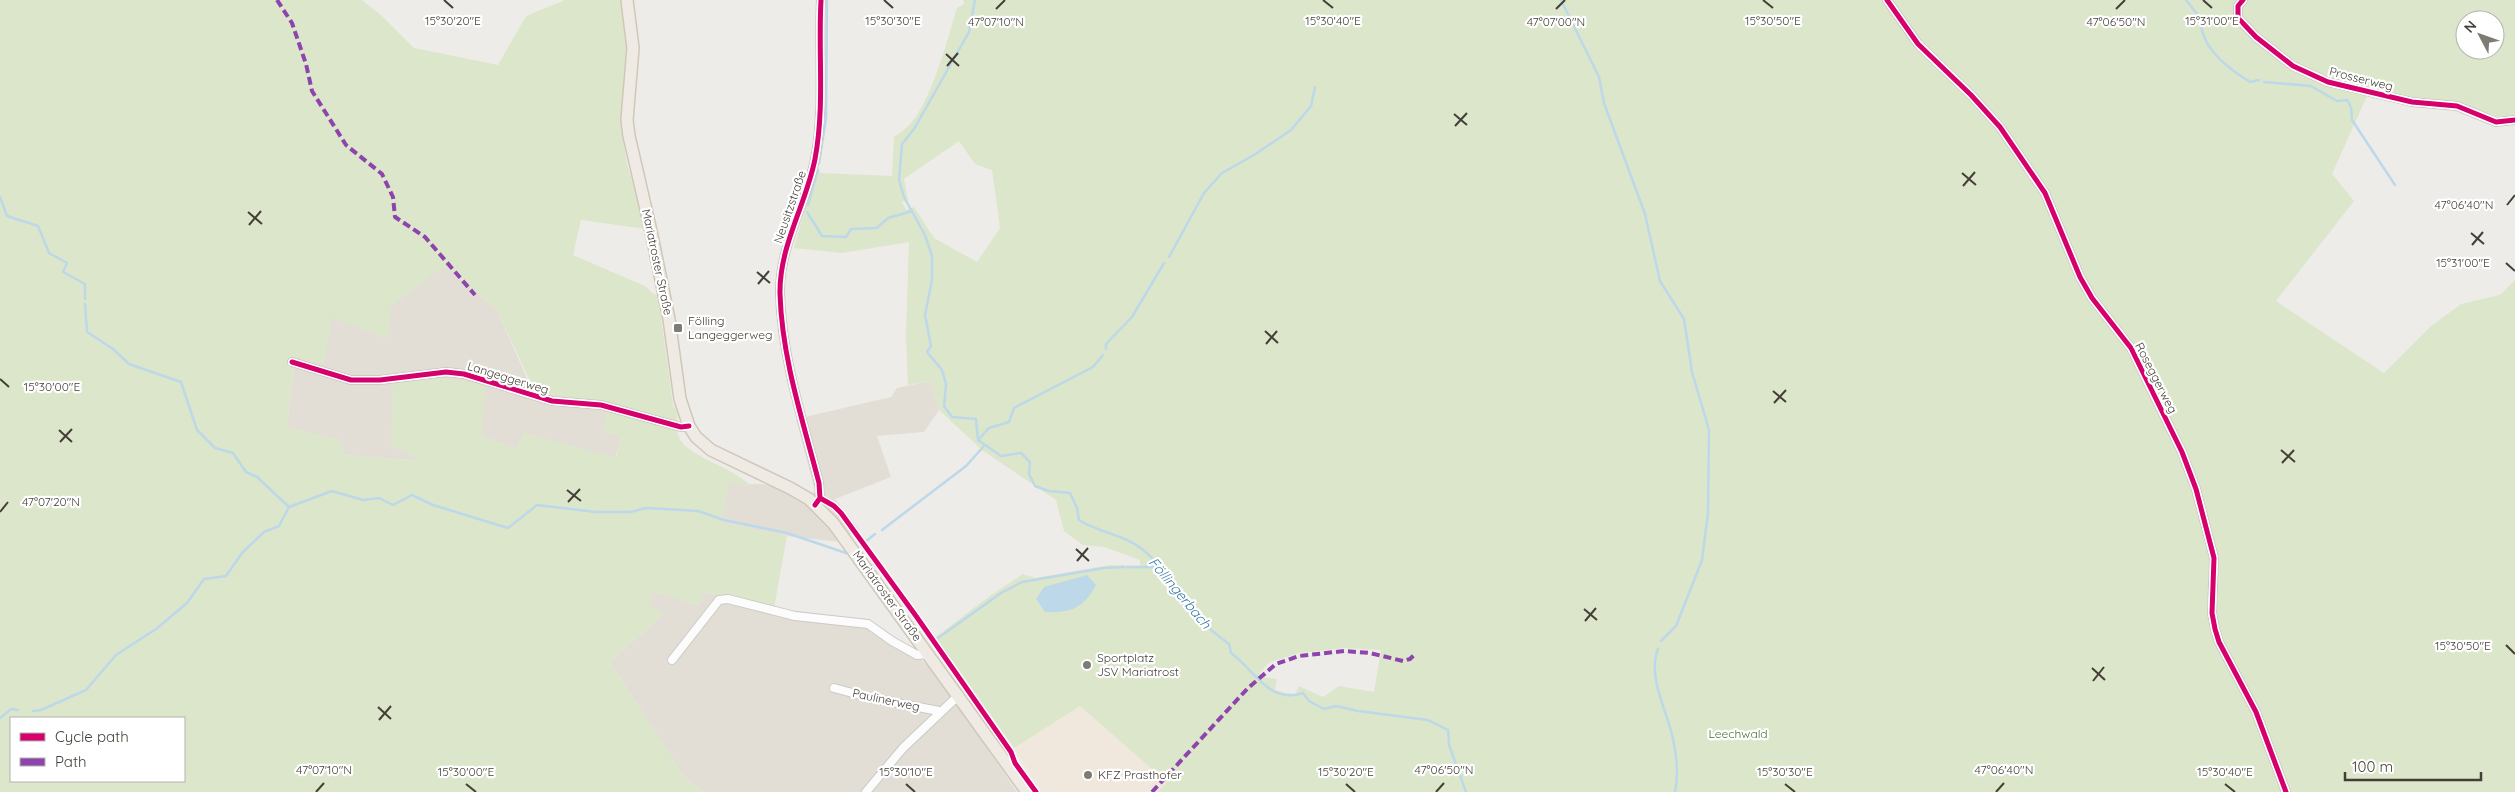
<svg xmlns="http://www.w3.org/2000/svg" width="2515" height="792" viewBox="0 0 2515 792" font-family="Quicksand,sans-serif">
<rect width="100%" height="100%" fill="#eeece9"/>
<path fill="#e2ded6" d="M444 265 497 310 530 385 560 399 609 403 621 437 615 459 525 433 516 449 482 436 425 461 344 455 287 427 295 357 332 317 391 306Z
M931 381 939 410 924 432 877 436 891 477 835 499 859 529 840 542 787 536 721 522 729 481 747 486 749 484 797 485 811 495 815 491 796 419 891 397 897 388Z
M653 591 699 605 703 593 717 594 774 608 869 620 910 649 936 674 1017 792H704L684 777 610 662 663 614 649 605Z"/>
<path fill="#f0e8dc" d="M1080 706 1167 782 1158 792H1042L1014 748Z"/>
<path fill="#dce6cb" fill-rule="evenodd" d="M0 0H362L382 16 414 48 498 65 526 16 565 0H623L627 42 621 127 627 164 646 229 581 220 573 255 647 287 652 293 658 296 673 405C682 416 673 429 681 441 692 457 732 468 749 484L747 486 729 482 721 522 787 536 774 608 717 594 703 593 700 605 653 592 649 605 664 613 610 662 684 777 704 792H0ZM445 266 497 310 535 392 560 399 609 403 603 432 621 437 616 458 525 433 516 449 482 436 485 385 437 377 393 382 391 445 423 461 345 455 340 440 287 427 295 357 324 364 332 317 388 339 391 306ZM11 718H184V781H11Z
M963 0H2515V116H2496L2474 108 2458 110 2367 96 2332 174 2354 201 2276 301 2384 373 2431 326 2461 304 2500 295 2515 280V792H1158L1167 782 1080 706 1014 748 939 642 933 639 991 595 1023 574 1035 578 1110 565 1140 566V560L1104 547 1083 545 1064 531 1056 500 982 450 939 410 931 381 908 385 906 335 909 242 842 253 794 248 816 169 821 173 892 176 894 137C900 133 907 128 912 122 933 95 947 41 957 8L964 4ZM2465 20H2495V50H2465ZM959 141 975 164 992 170 1000 228 977 262 934 238 914 207 906 210 902 202 908 200 904 179ZM1345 648 1381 650 1374 692 1339 686 1323 697 1299 686 1295 695 1275 690 1277 679 1262 677 1259 673 1270 662 1300 653Z"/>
<path fill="#bcd8e9" d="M1087 575 1096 585C1083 609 1070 613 1045 612L1036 599 1044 587Z"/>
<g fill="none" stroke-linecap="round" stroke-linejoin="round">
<path stroke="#bcd8e9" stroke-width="2.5" d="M975 0 969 32 914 129 902 144 899 180 904 197 925 235 932 256V280L925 315 931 346 927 352 942 370 946 384 944 406 952 417 976 419 978 440 1001 456 1021 453 1030 462 1029 474 1035 486 1049 491 1070 493 1077 508 1079 520C1099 533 1123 534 1142 549 1158 561 1170 584 1182 600 1195 618 1212 631 1229 644L1231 653C1254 669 1269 705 1303 693L1309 701 1324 709 1336 706 1358 711 1428 720 1448 730 1449 745 1466 792
M1561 0 1599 77 1604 103 1645 214 1660 281 1684 319 1692 372 1709 430 1708 513 1702 560 1676 626 1661 641
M2186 0 2201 19C2199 46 2229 69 2250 82L2259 80
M2264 82 2311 86 2337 101 2347 100 2351 107 2352 120 2395 185
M819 163 826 118 827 0
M0 197 7 216 38 226 49 253 67 263 63 272 85 284V299
M808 205 818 170
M807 212 822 236 846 237 851 229 877 228 888 218 912 211
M1169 257 1204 193 1222 173 1254 155 1291 130 1311 106 1315 87
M85 304 87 332 113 349 129 364 181 382 197 430 215 448 233 453 246 472 257 477 289 507
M1106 349V344L1132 317 1164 263
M978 440 989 428 1009 422 1014 408 1093 367 1103 355
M882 530 966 466 984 446
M865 542 875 534
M1127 567H1158
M938 638 1001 593 1022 582 1104 568 1124 567
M1658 649C1647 677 1667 710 1673 739 1677 757 1679 774 1675 792
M33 711 41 710 86 690 116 655 156 629 187 603 204 579 226 576 242 553 264 532 279 526 289 507 332 491 363 500 379 498 393 505 412 495 433 505 508 528 537 505 596 512H630L646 508 698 511 724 520 787 533 846 553
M0 718 11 709 18 710"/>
<defs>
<path id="minor" d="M1887 0 1918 44 1971 95 2000 127 2045 193 2080 277 2092 298 2131 348 2182 452 2196 489 2214 558 2212 613 2215 629 2219 642 2256 712 2286 792
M2243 0 2238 6V18L2256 37 2293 66 2328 82 2412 102 2457 106 2496 122 2515 120
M292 362 351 380H380L446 372 464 374 552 401 601 405 681 427 689 426
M815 505 820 498 819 483C803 421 782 359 780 294 779 246 806 205 815 159 825 106 818 53 821 0
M672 660 719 600 728 599 795 616 868 624 892 641 917 655 929 654
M834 688 871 698 939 711
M866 792 903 748 959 695"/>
<path id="primary" d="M627 0 633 48 627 120 629 136 651 231 669 319 680 399 689 426 696 437 711 450 790 488 809 499 833 523 1027 792"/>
</defs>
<use href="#minor" stroke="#cccac6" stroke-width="10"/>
<use href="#primary" stroke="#cfc7b8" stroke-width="14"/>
<use href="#minor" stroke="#fcfcfc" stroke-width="8"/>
<use href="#primary" stroke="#efebe4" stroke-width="11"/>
<path stroke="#8e44ad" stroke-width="4" stroke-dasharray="8 4" stroke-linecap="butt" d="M277 0 292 23 306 64 312 91 346 145 382 174 393 197 395 217 425 237 475 295
M1152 792 1248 688 1276 664 1299 656 1344 651 1370 653 1403 661 1410 659 1415 654"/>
<defs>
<path id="cycleway" d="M1887 0 1918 44 1971 95 2000 127 2045 193 2080 277 2092 298 2131 348 2182 452 2196 489 2214 558 2212 613 2215 629 2219 642 2256 712 2286 792
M2243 0 2238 6V18L2256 37 2293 66 2328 82 2412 102 2457 106 2496 122 2515 120
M292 362 351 380H380L446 372 464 374 552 401 601 405 681 427 689 426
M820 498 834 506 841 513 916 616 1011 752 1015 763 1036 792
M815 505 820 498 819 483C803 421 782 359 780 294 779 246 806 205 815 159 825 106 818 53 821 0"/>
</defs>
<use href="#cycleway" stroke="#fff" stroke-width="8"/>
<use href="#cycleway" stroke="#d6006c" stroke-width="5"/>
</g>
<path fill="none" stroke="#433e36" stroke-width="2" d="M444 0 453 8M884 0 893 8M1323 0 1333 8M1763 0 1773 8M2203 0 2212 8M996 9 1005 0M1556 9 1565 0M2116 9 2125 0M946 54 959 66M947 66 958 53M1454 114 1467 125M1455 126 1467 113M1962 173 1976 185M1963 186 1975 172M2507 205 2515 195M248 212 262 224M249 225 261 211M2471 233 2484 244M2472 245 2483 232M2506 263 2515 271M757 272 770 283M758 284 769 271M1265 331 1278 343M1266 344 1277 331M0 379 9 387M1773 391 1786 402M1774 403 1786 390M59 430 72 442M60 442 72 429M2281 450 2295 462M2282 463 2294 450M567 490 581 501M568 502 580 489M0 512 8 502M1076 549 1089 561M1077 561 1088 548M1584 609 1597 620M1585 621 1596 608M2506 645 2515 654M2092 668 2105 680M2093 681 2104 667M378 707 391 719M379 720 391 706M466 784 476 792M906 784 915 792M1346 784 1355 792M1785 784 1795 792M2225 784 2235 792M316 792 324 783M1436 792 1444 783M1996 792 2004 783"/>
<g fill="#7f7b75" stroke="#fff" stroke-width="2">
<rect x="673" y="323" width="10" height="10" rx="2.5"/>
<circle cx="1087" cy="665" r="5"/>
<circle cx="1088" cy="775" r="5"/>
</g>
<g text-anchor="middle" stroke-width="4.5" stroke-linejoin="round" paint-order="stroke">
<g font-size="12" fill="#433e36" stroke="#fff">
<text transform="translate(2361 79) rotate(14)" y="4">Prosserweg</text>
<text transform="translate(790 207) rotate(-71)" y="4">Neusitzstraße</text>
<text transform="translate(657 262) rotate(78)" y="4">Mariatroster Straße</text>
<text transform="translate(508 378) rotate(17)" y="4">Langeggerweg</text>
<text transform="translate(2156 378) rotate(63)" y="4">Roseggerweg</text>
<text transform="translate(887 596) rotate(54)" y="4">Mariatroster Straße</text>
<text transform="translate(886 700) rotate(12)" y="4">Paulinerweg</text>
</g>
<g font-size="12" fill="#433e36" stroke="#fff" text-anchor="start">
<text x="688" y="325">Fölling<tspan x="688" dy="14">Langeggerweg</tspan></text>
<text x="1097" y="662">Sportplatz<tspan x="1097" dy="14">JSV Mariatrost</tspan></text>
<text x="1098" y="779">KFZ Prasthofer</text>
</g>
<g font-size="12" fill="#486f2f" stroke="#fff">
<text x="1738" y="738">Leechwald</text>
</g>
<g font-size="14" font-style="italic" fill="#3979a5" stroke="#fff">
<text transform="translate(1180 593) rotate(50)" y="5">Föllingerbach</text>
</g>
</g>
<g font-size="12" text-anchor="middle" fill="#433e36" stroke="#fff" stroke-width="4.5" stroke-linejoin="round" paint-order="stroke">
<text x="453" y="25">15°30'20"E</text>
<text x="893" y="25">15°30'30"E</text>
<text x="1333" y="25">15°30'40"E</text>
<text x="1773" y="25">15°30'50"E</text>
<text x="2212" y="25">15°31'00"E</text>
<text x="996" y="26">47°07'10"N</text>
<text x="1556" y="26">47°07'00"N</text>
<text x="2116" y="26">47°06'50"N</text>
<text x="2464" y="209">47°06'40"N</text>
<text x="2463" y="267">15°31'00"E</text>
<text x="52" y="391">15°30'00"E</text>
<text x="51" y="506">47°07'20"N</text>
<text x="2463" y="650">15°30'50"E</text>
<text x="324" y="774">47°07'10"N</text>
<text x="1444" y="774">47°06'50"N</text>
<text x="2004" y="774">47°06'40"N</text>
<text x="466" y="776">15°30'00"E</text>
<text x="906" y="776">15°30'10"E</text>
<text x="1346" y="776">15°30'20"E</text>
<text x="1785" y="776">15°30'30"E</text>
<text x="2225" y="776">15°30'40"E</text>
</g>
<rect x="10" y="717" width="175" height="65" fill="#ffffff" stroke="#b4b2af"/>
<rect x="20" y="733" width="25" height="8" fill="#d6006c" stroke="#b4b2af"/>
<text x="55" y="742" font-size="15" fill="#433e36">Cycle path</text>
<rect x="20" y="758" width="25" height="8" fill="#8e44ad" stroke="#b4b2af"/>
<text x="55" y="767" font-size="15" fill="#433e36">Path</text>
<g transform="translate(2480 35) rotate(311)"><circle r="24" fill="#ffffff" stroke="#b4b2af"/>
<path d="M0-4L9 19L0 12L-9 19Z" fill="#7f7b75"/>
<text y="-8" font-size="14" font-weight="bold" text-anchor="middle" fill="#433e36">N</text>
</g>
<path d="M2345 772v8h136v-8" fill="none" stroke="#433e36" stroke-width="2.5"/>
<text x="2352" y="772" font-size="15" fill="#433e36" stroke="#ffffff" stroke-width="4" paint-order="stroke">100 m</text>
</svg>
